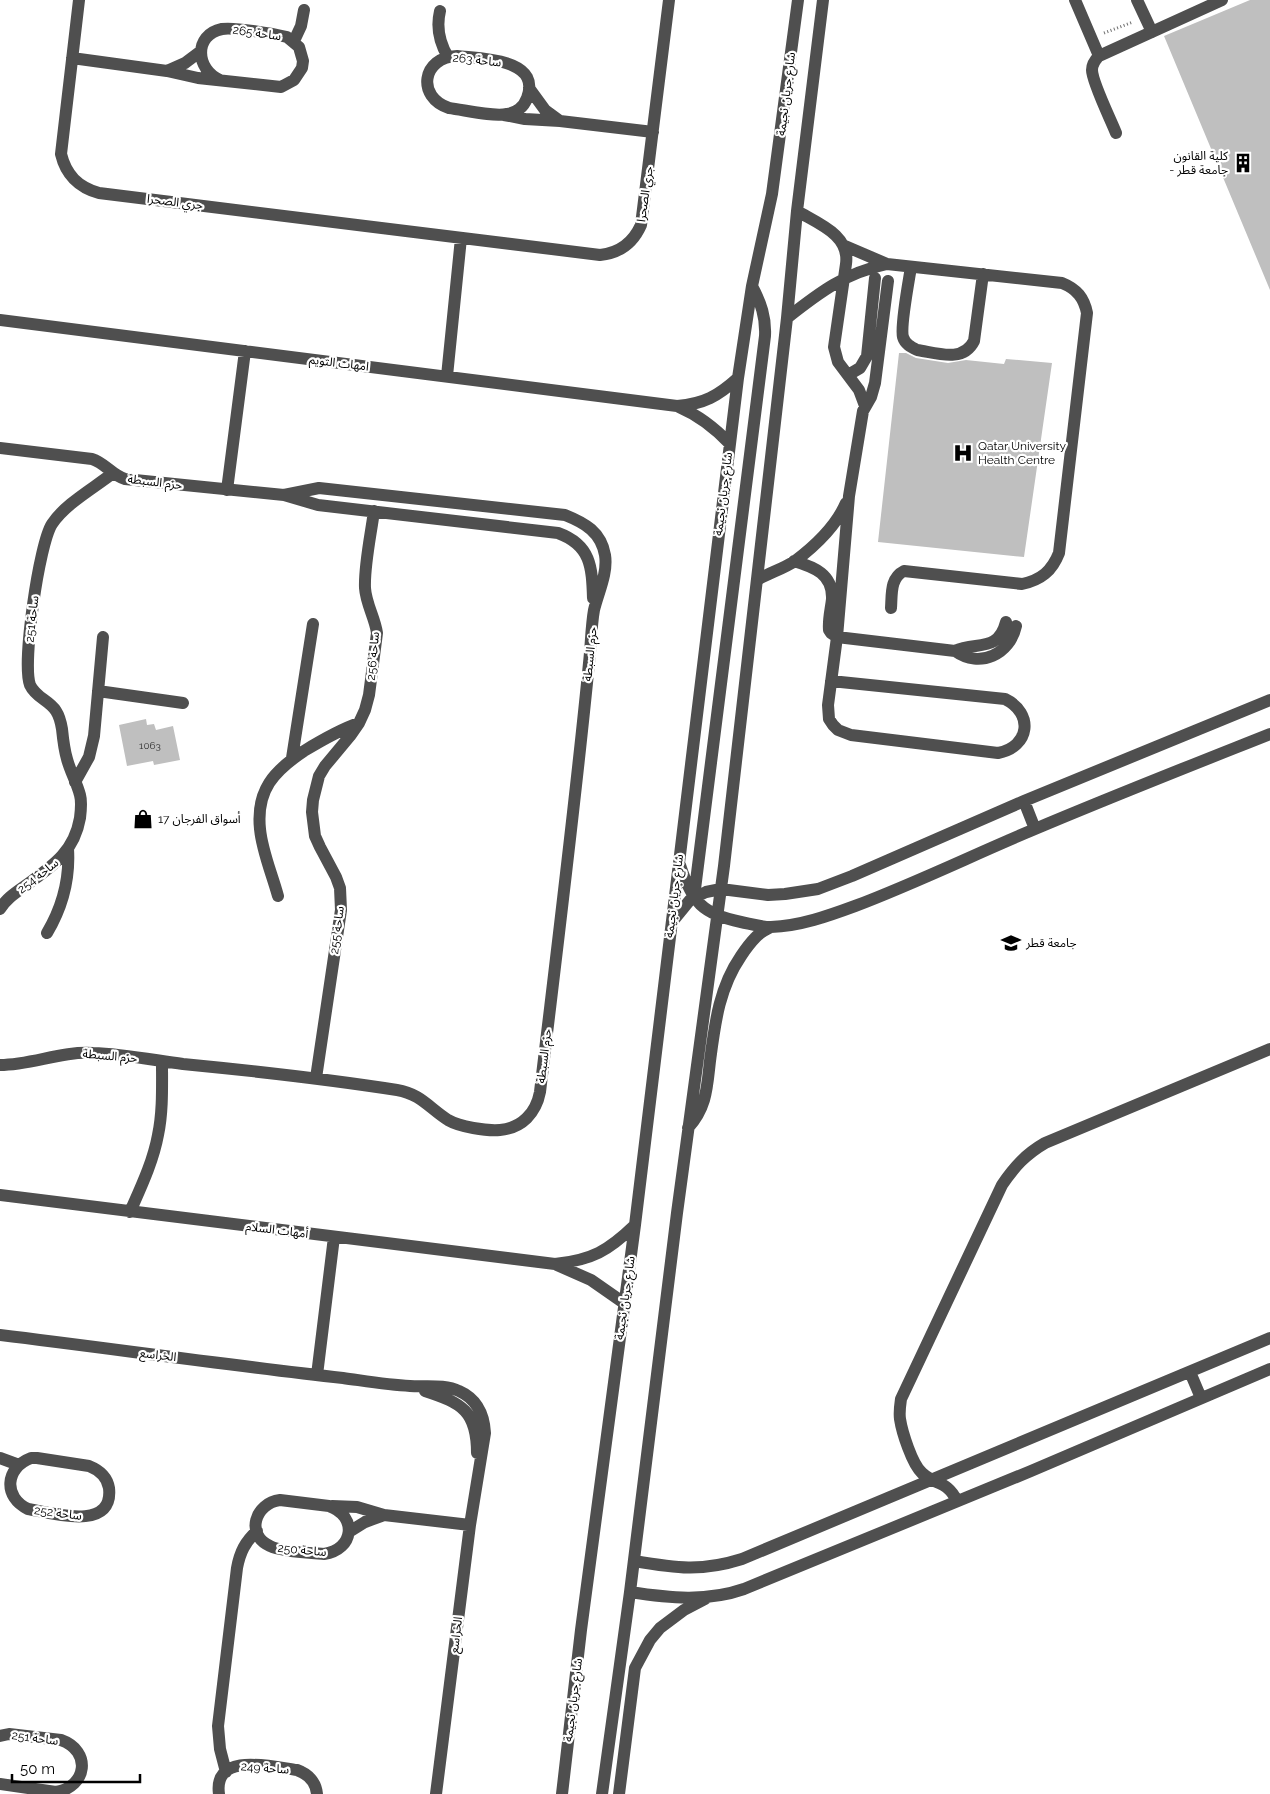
<svg xmlns="http://www.w3.org/2000/svg" width="1270" height="1794" viewBox="0 0 1270 1794" font-family="Raleway,'Noto Sans Arabic',sans-serif">
<rect width="100%" height="100%" fill="#fff"/>
<path fill="#bfbfbf" d="M1250 0H1270V290L1164 36Z
M899 353H906L916 358 948 363 966 360 1004 364 1006 359 1052 363 1024 557 878 542Z
M146 719 147 725 154 724 156 730 173 726 180 760 154 765 153 761 127 766 119 725Z"/>
<g fill="none" stroke-linecap="round" stroke-linejoin="round">
<path stroke="#717171" stroke-width="3" stroke-dasharray="1 2.5" stroke-linecap="butt" d="M1104 33 1133 22"/>
<path stroke="#4f4f4f" stroke-width="12" d="M79 0 61 154C66 175 78 187 99 193L600 255C620 253 633 243 641 225L669 0
M1075 0 1099 56
M1137 0 1152 32
M440 11C436 28 439 42 448 57
M294 41 301 26 304 10
M457 56C480 59 542 58 527 98 524 107 516 113 507 114 492 117 465 110 449 108 416 97 422 57 457 56Z
M72 58 167 71 198 78 281 87 294 80 302 68 303 61 299 47 287 37C274 34 235 27 222 29 193 35 196 70 220 80
M167 71 185 63 201 51
M529 88 545 110 560 121
M504 115 525 119 560 121 653 132
M1116 133C1111 120 1092 82 1092 70 1092 64 1095 60 1099 56L1222 0
M797 211C819 224 850 235 846 264L834 347 838 362 859 390 865 406
M845 246 887 264 1062 283C1077 289 1084 298 1087 313L1059 553C1052 571 1041 580 1022 584L904 571C890 578 892 594 891 608
M911 267C909 280 900 327 903 337 905 344 911 347 917 350 937 353 963 363 974 341L983 274
M787 318C820 292 845 273 887 264
M0 320 677 406C704 404 718 396 738 378
M848 375 860 368 867 356 875 278
M447 376 461 238
M679 407C700 416 715 428 730 444
M0 448 92 459C105 463 112 475 125 479L284 495 318 505 558 533C591 545 592 567 593 598
M227 490 245 351
M794 561C814 567 833 574 832 599 831 609 828 619 829 630L831 633 837 637 955 651C980 669 1010 654 1016 626
M757 580C769 573 783 569 795 561 815 546 836 526 846 503
M955 651C976 641 998 653 1006 622
M831 681 1005 699C1034 713 1030 747 998 753L851 735 838 730 833 725 829 719 828 705 837 637 849 496 863 411 871 397 875 383 888 281
M98 691 183 703
M292 758 313 624
M75 782 89 757 94 736 103 637
M1024 801 1035 829
M680 865C692 902 702 914 741 922 751 924 761 927 771 927 800 926 828 916 855 906 916 883 975 854 1035 829 1113 796 1192 765 1270 734
M278 896C272 874 262 851 260 829 256 790 274 771 304 751 322 740 339 730 359 723
M694 897 765 336C766 317 761 303 752 286
M0 909C6 899 15 893 25 886 51 867 74 853 80 818 81 810 82 802 80 795 77 783 70 771 67 759 64 749 63 739 62 729 61 723 60 717 56 711 49 700 36 698 30 685 22 663 39 544 52 524 65 504 94 488 113 473
M672 922 690 900 706 892 721 889 768 895 785 894 818 889 852 876 1024 801 1270 700
M47 933C63 906 70 880 68 849
M0 1065C32 1065 61 1051 93 1053 123 1054 153 1060 183 1064 255 1071 326 1079 397 1090 421 1094 429 1108 448 1120 460 1127 486 1131 500 1130 522 1128 536 1113 540 1092 557 949 575 806 589 663 591 646 591 627 594 610 598 593 608 573 605 555 601 532 585 523 565 515L319 488 284 495
M316 1078 341 910 340 888 336 877 320 847 315 836 312 812 313 800 319 776 325 766 350 736 359 723 365 710 369 695 377 633C375 618 366 604 365 588 364 566 371 534 374 511
M688 1128C707 1107 707 1087 710 1061 715 1023 719 988 741 956 745 950 750 943 755 938 759 933 765 930 771 927
M0 1195 555 1264C592 1260 608 1251 635 1225
M130 1212C141 1187 153 1162 158 1135 163 1111 162 1086 162 1061
M557 1265 591 1280 624 1303
M0 1335C114 1349 228 1365 343 1378 365 1381 388 1385 410 1386 426 1387 445 1384 459 1391 477 1399 484 1415 485 1433L470 1525 436 1794
M1190 1372 1201 1398
M317 1375 334 1237
M425 1391C462 1403 477 1411 477 1453
M0 1458 19 1465
M31 1458H37L89 1466C99 1470 107 1476 109 1488 114 1532 51 1513 28 1509 3 1497 5 1468 31 1458Z
M280 1500 329 1506C358 1516 354 1550 324 1554 310 1553 282 1552 270 1546 245 1535 255 1503 280 1500Z
M957 1501C947 1480 936 1486 922 1473 912 1464 902 1432 900 1419 899 1412 900 1406 901 1399L1002 1185C1014 1167 1026 1154 1045 1143L1270 1049
M332 1506 357 1507 384 1515 470 1525
M349 1532 365 1522 384 1515
M634 1561C676 1568 701 1572 742 1559L1270 1338
M630 1592C669 1598 707 1602 744 1589L1031 1471 1270 1369
M0 1736 9 1734 61 1740C92 1751 87 1787 56 1792L0 1784
M226 1772 220 1749 218 1726 237 1568C240 1552 245 1542 257 1531
M219 1794C213 1751 273 1767 297 1770 308 1774 316 1782 317 1794
M562 1794 581 1630 635 1225 738 378 752 286 772 194 798 0
M602 1794 630 1592 677 1213 724 866 787 318 797 211 823 0
M619 1794 635 1668 650 1640 660 1628 684 1610 705 1599"/>
</g>
<defs>
<symbol id="building-bare" viewBox="-9 -9 18 18"><path d="M-4-6H4V6H1V3H-1V6H-4ZM-2.5-4.3h1.7v1.8h-1.7ZM.8-4.3h1.7v1.8H.8ZM-2.5-1h1.7V.8h-1.7ZM.8-1h1.7V.8H.8Z" fill="#000" stroke="#fff" stroke-width="2.5" paint-order="stroke"/></symbol>
<symbol id="hospital-bare" viewBox="-9 -9 18 18"><path d="M-5-5h3v3.5h4V-5h3V5h-3V1.5h-4V5h-3Z" fill="#000" stroke="#fff" stroke-width="2.5" paint-order="stroke"/></symbol>
<symbol id="shop-bare" viewBox="-9 -9 18 18"><path d="M-5-2.5h2.3a2.7 3.5 0 0 1 5.4 0H5L5.5 6h-11ZM-1.5-2.5h3a1.5 2.3 0 0 0-3 0Z" fill="#000" stroke="#fff" stroke-width="2.5" paint-order="stroke"/></symbol>
<symbol id="university-bare" viewBox="-9 -9 18 18"><path d="M0-5L7-2L0 1L-7-2ZM-4 1L0 2.5L4 1V4Q0 6-4 4Z" fill="#000" stroke="#fff" stroke-width="2.5" paint-order="stroke"/></symbol>
</defs>
<g fill-rule="evenodd">
<use href="#building-bare" x="1229" y="149" width="28" height="28"/>
<use href="#hospital-bare" x="949" y="439" width="28" height="28"/>
<use href="#shop-bare" x="129" y="805" width="28" height="28"/>
<use href="#university-bare" x="997" y="929" width="28" height="28"/>
</g>
<g text-anchor="middle" stroke-width="4.5" stroke-linejoin="round" paint-order="stroke">
<g font-size="10" fill="#303030">
<text x="150" y="749">1063</text>
</g>
<g font-size="12" fill="#000" stroke="#fff">
<text transform="translate(257 33) rotate(8)" y="4">ساحة 265</text>
<text transform="translate(477 60) rotate(6)" y="4">ساحة 263</text>
<text transform="translate(786 94) rotate(-83)" y="4">شارع جريان نجيمة</text>
<text transform="translate(645 194) rotate(-82)" y="4">جري الصحرا</text>
<text transform="translate(175 202) rotate(7)" y="4">جري الصحرا</text>
<text transform="translate(339 363) rotate(7)" y="4">امهات التويم</text>
<text transform="translate(155 482) rotate(7)" y="4">حزم السبطة</text>
<text transform="translate(723 494) rotate(-83)" y="4">شارع جريان نجيمة</text>
<text transform="translate(32 619) rotate(-84)" y="4">ساحة 251</text>
<text transform="translate(590 654) rotate(-84)" y="4">حزم السبطة</text>
<text transform="translate(373 656) rotate(-85)" y="4">ساحة 256</text>
<text transform="translate(38 876) rotate(-38)" y="4">ساحة 254</text>
<text transform="translate(674 896) rotate(-83)" y="4">شارع جريان نجيمة</text>
<text transform="translate(337 930) rotate(-83)" y="4">ساحة 255</text>
<text transform="translate(110 1056) rotate(5)" y="4">حزم السبطة</text>
<text transform="translate(544 1056) rotate(-83)" y="4">حزم السبطة</text>
<text transform="translate(277 1230) rotate(7)" y="4">أمهات السلام</text>
<text transform="translate(625 1298) rotate(-82)" y="4">شارع جريان نجيمة</text>
<text transform="translate(158 1355) rotate(7)" y="4">الخراسع</text>
<text transform="translate(58 1513) rotate(7)" y="4">ساحة 252</text>
<text transform="translate(302 1550) rotate(5)" y="4">ساحة 250</text>
<text transform="translate(456 1635) rotate(-83)" y="4">الخراسع</text>
<text transform="translate(573 1700) rotate(-83)" y="4">شارع جريان نجيمة</text>
<text transform="translate(35 1738) rotate(7)" y="4">ساحة 251</text>
<text transform="translate(265 1768) rotate(4)" y="4">ساحة 249</text>
</g>
<g font-size="12" fill="#000" stroke="#fff" text-anchor="start">
<text x="1228" y="160" text-anchor="end">كلية القانون<tspan x="1228" dy="14">- جامعة قطر</tspan></text>
<text x="978" y="450">Qatar University<tspan x="978" dy="14">Health Centre</tspan></text>
<text x="158" y="823">أسواق الفرجان 17</text>
<text x="1026" y="947">جامعة قطر</text>
</g>
</g>
<path d="M12 1774v8h128v-8" fill="none" stroke="#000000" stroke-width="2.5"/>
<text x="20" y="1774" font-size="15" fill="#000000" stroke="#ffffff" stroke-width="4" paint-order="stroke">50 m</text>
</svg>
